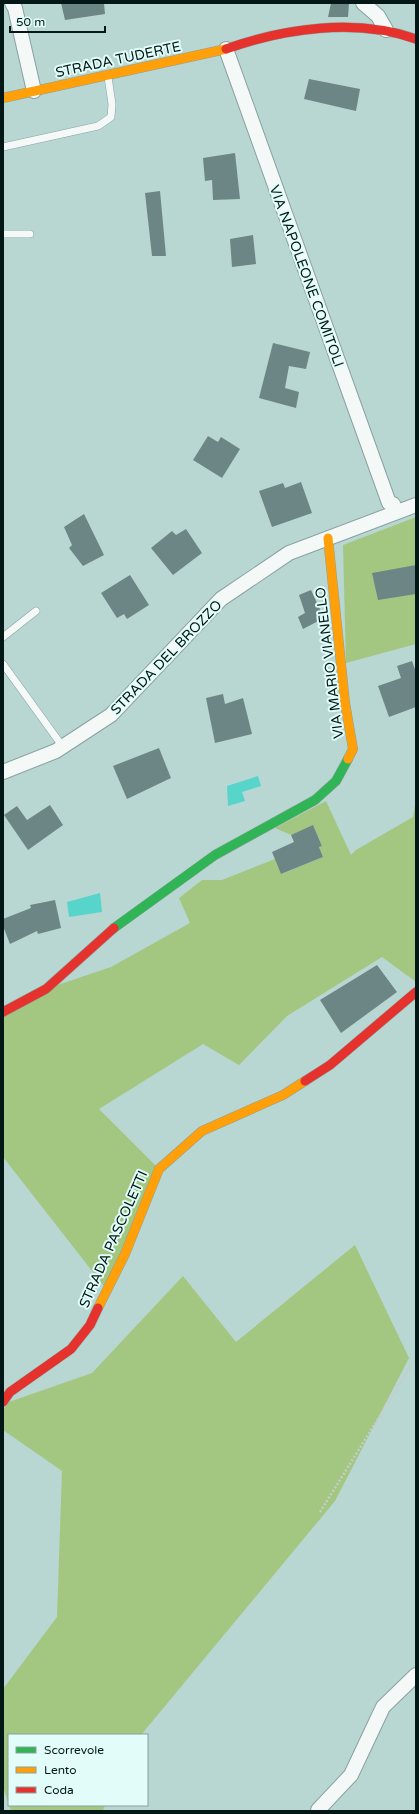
<svg xmlns="http://www.w3.org/2000/svg" width="419" height="1814" viewBox="0 0 419 1814" font-family="'Varela Round',sans-serif">
<rect width="100%" height="100%" fill="#b8d6d2"/>
<path fill="#a3c780" d="M416 517V644L346 663 343 545Z
M416 799V982L382 957 287 1016 239 1065 203 1044 99 1109 159 1169 107 1290 3 1157V1012L46 989 111 967 190 923 179 898 202 880H222L275 859 282 874 323 857 319 847 322 845 313 826 291 835 275 828 326 801 351 855 356 850 413 817Z
M355 1245 409 1358 335 1501 141 1735H9V1805H105L103 1811H11L3 1787V1689L57 1617 62 1471 3 1430V1410L9 1402 92 1373 183 1276 236 1342Z"/>
<path fill="#58d5ca" d="M258 776 261 786 242 792 245 801 228 806 227 786Z
M100 893 102 912 69 917 67 902Z"/>
<path fill="#6c8686" d="M61 3H104L105 14 65 20Z
M331 3H349L348 17H328Z
M309 79 360 89 356 111 304 99Z
M235 153 240 199 213 200 212 180 205 181 203 158Z
M160 191 166 256H152L145 193Z
M253 235 256 264 232 267 230 239Z
M273 343 310 352 306 369 289 366 285 388 299 392 296 408 259 398Z
M208 436 218 442 221 437 240 449 222 478 193 460Z
M301 482 312 513 272 527 259 491 283 483 285 488Z
M84 514 104 555 83 566 69 548 72 545 64 527Z
M186 529 202 553 173 575 151 548 172 531 176 535Z
M416 565V594L378 600 372 573Z
M130 575 149 605 127 619 124 614 117 618 101 593Z
M311 590 324 618 303 629 298 617 305 613 299 595Z
M412 661 416 672V707L389 717 378 686 401 678 397 666Z
M223 694 225 704 243 698 252 734 215 743 206 698Z
M159 748 171 778 127 799 113 766Z
M50 805 63 825 28 850 4 815 17 806 27 820Z
M313 825 322 846 319 847 323 857 281 874 272 852 294 842 291 835Z
M55 900 61 928 38 934 37 931 10 944 3 926V919L31 908 30 905Z
M377 965 397 992 341 1033 320 1000Z"/>
<g fill="none" stroke-linecap="round" stroke-linejoin="round">
<defs>
<path id="lane" d="M3 147 98 126 111 117 112 104 108 77
M3 234H30
M3 637 36 611
M3 664 63 747"/>
<path id="street" d="M12 3 15 8 34 91
M363 3 378 16 386 30
M226 49 389 503 393 504 397 512
M3 772 56 751 111 715 221 599 289 553 416 505
M318 1810 351 1775 383 1707 416 1675"/>
<path id="fast" d="M114 928 215 855 315 800 336 781 348 759"/>
<path id="slow" d="M3 98 226 49
M328 538 345 703 353 749 348 759
M98 1308 125 1254 159 1169 202 1131 283 1095 305 1081"/>
<path id="jam" d="M226 49C285 28 356 18 416 39
M3 1012 46 989 114 928
M305 1081 330 1065 416 992
M3 1402 10 1392 71 1349 90 1325 98 1308"/>
</defs>
<use href="#lane" stroke="#8aa29f" stroke-width="8"/>
<use href="#street" stroke="#8aa29f" stroke-width="16"/>
<use href="#fast" stroke="#8aa29f" stroke-width="10"/>
<use href="#slow" stroke="#8aa29f" stroke-width="10"/>
<use href="#jam" stroke="#8aa29f" stroke-width="10"/>
<path stroke="#c3cdcb" stroke-width="2.5" stroke-dasharray="2 2" stroke-linecap="butt" d="M320 1512 416 1358"/>
<use href="#lane" stroke="#f4f9f8" stroke-width="7"/>
<use href="#street" stroke="#f4f9f8" stroke-width="14"/>
<use href="#fast" stroke="#30b455" stroke-width="9"/>
<use href="#slow" stroke="#ff9f0a" stroke-width="9"/>
<use href="#jam" stroke="#e5322d" stroke-width="9"/>
</g>
<g text-anchor="middle" stroke-width="4" stroke-linejoin="round" paint-order="stroke">
<g font-size="14" fill="#031816" stroke="#e2fdf9">
<text transform="translate(118 59) rotate(-12)" y="5">STRADA TUDERTE</text>
<text transform="translate(307 276) rotate(70)" y="5">VIA NAPOLEONE COMITOLI</text>
<text transform="translate(166 657) rotate(-46)" y="5">STRADA DEL BROZZO</text>
<text transform="translate(329 663) rotate(-97)" y="5">VIA MARIO VIANELLO</text>
<text transform="translate(113 1239) rotate(-66)" y="5">STRADA PASCOLETTI</text>
</g>
</g>
<rect width="419" height="1814" fill="none" stroke="#031816" stroke-width="8"/>
<rect x="8" y="1734" width="140" height="72" fill="#e2fdf9" stroke="#89a19e"/>
<rect x="16" y="1747" width="20" height="6" fill="#30b455" stroke="#89a19e"/>
<text x="44" y="1754" font-size="12" fill="#031816">Scorrevole</text>
<rect x="16" y="1767" width="20" height="6" fill="#ff9f0a" stroke="#89a19e"/>
<text x="44" y="1774" font-size="12" fill="#031816">Lento</text>
<rect x="16" y="1787" width="20" height="6" fill="#e5322d" stroke="#89a19e"/>
<text x="44" y="1794" font-size="12" fill="#031816">Coda</text>
<path d="M10 26v6h95v-6" fill="none" stroke="#031816" stroke-width="2"/>
<text x="16" y="26" font-size="12" fill="#031816" stroke="#e2fdf9" stroke-width="3" paint-order="stroke">50 m</text>
</svg>
